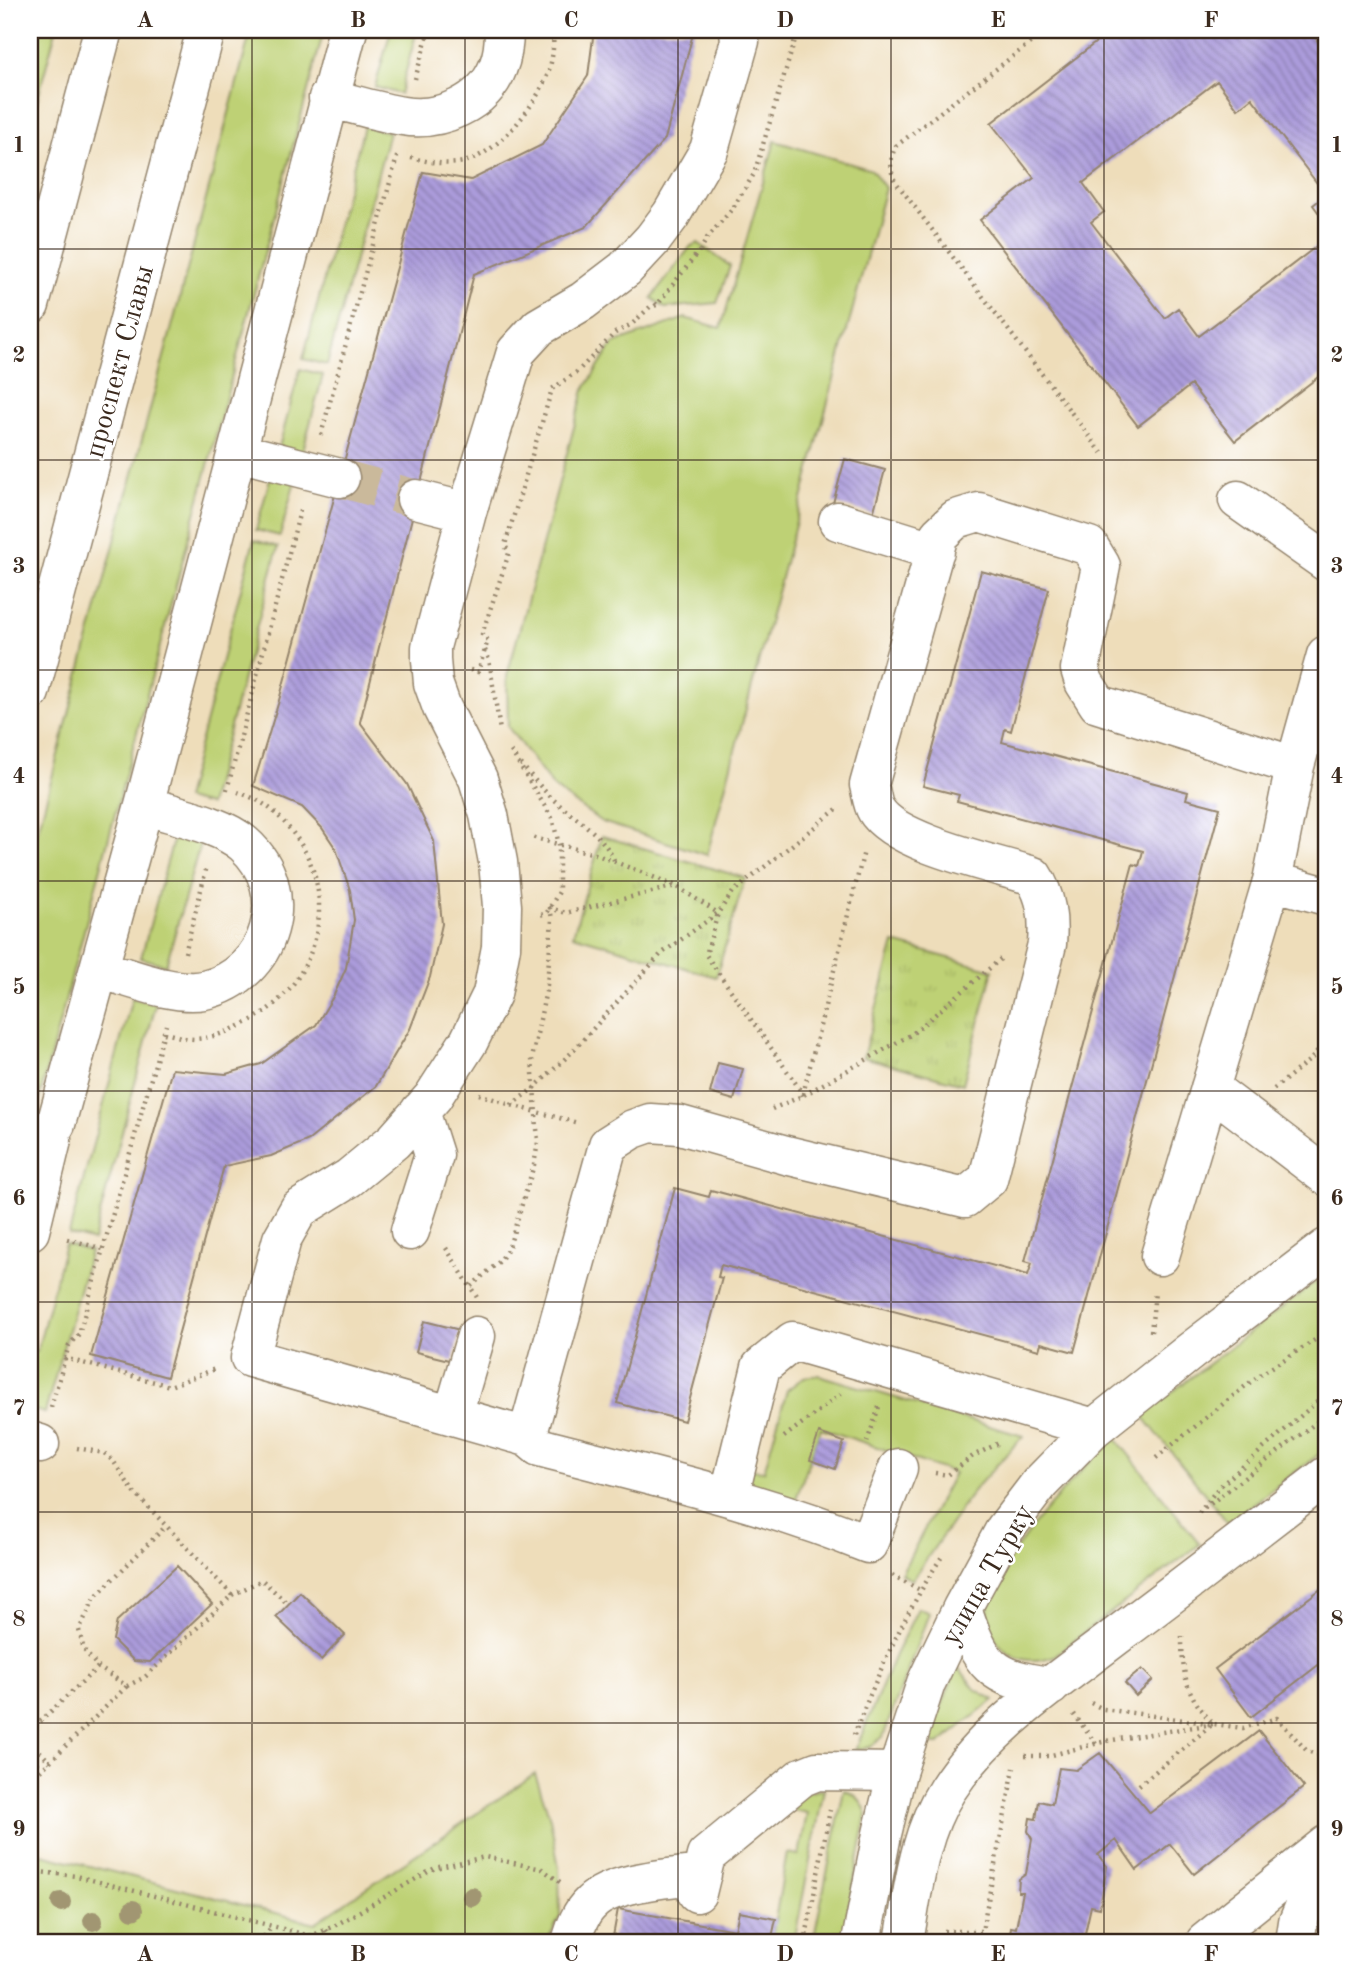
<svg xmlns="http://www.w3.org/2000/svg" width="1356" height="1972" viewBox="0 0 1356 1972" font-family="'Old Standard TT',serif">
<defs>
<pattern id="park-tufts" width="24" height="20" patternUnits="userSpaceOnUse" patternTransform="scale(1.75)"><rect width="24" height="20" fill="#bed174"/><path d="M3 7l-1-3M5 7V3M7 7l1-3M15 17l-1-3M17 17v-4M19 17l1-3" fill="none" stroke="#a4b464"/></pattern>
<pattern id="building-back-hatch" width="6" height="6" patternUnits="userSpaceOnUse" patternTransform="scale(1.75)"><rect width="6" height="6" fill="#ab9bdb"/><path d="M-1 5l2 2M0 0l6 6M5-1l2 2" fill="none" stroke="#8c7fb1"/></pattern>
</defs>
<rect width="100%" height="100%" fill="#fff"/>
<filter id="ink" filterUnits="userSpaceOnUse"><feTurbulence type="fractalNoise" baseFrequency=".0143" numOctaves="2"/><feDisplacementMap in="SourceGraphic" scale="14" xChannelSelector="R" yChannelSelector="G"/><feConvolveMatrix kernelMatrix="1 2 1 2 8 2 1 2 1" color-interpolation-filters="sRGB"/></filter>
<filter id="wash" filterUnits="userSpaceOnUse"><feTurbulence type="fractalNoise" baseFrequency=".00686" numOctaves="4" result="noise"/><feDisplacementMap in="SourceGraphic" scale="28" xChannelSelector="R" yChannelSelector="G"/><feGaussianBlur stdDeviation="1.57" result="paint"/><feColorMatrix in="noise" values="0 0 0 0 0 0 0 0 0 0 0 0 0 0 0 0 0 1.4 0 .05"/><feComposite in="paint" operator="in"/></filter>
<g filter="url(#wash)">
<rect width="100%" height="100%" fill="#eeddba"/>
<path fill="#bed174" stroke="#7c7e49" stroke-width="2" d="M30 30H56L30 127Z
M251 30H324L37 1107 30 1124V860Z
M391 30H417L400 94 375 87Z
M364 126 389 132 327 365 303 359Z
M775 141 872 170 885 188 707 855 602 822 554 788 508 727 507 676 584 390 613 344 685 318 721 328Z
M698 243 730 266 717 303 665 308 652 298 691 246Z
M300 369 323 375 302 454 279 447Z
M271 475 295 481 280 536 256 530Z
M254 540 278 547 209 805 185 799Z
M174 837 200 844 166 965 141 958Z
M132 998 156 1004 93 1241 69 1234Z
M65 1244 90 1251 45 1413 30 1409V1349L37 1351Z
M1326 1274V1449L1228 1523 1142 1415Z
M819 1375 1023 1436 974 1490 912 1580 901 1574 954 1473 821 1428 793 1507 741 1491 746 1469 764 1471 787 1390 804 1377Z
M1114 1436 1200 1544 1054 1656C1035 1663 1014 1662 1000 1645 994 1637 988 1626 988 1615 987 1564 1079 1473 1114 1436Z
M918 1608 929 1613 883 1737 870 1747 855 1751 895 1655Z
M956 1669H960L975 1689 994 1700 939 1744H934L930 1736Z
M535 1774 550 1818 559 1868 560 1917 547 1942H30V1851L315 1923Z
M824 1789 794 1942H771L787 1853 799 1855 807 1813 793 1810 794 1801 805 1793Z
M844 1790C858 1795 863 1802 867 1815L842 1942H813Z"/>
<path fill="url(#park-tufts)" stroke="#7c7e49" stroke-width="2" d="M602 836 745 878 716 977 573 935Z
M894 943 993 970 963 1084 863 1057Z"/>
<g id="blocks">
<path fill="url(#building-back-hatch)" d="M594 30H694L665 139 586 227 474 274 360 722 407 784 434 841 442 924 430 977 410 1029 376 1086 309 1140 271 1156 224 1166 167 1377 91 1356 172 1069 226 1074 261 1064 316 1025 334 995 346 968 354 920 350 890 336 849 322 828 302 807 253 786 278 704 423 172 471 180 542 145 588 76Z
M1112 30H1223L1225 33 1230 30H1309L1326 52V223L1313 205 1326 195 1252 98 1238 109 1217 81 1083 183 1104 212 1091 222 1165 318 1178 308 1199 336 1326 239V371L1235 441 1191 385 1138 426 980 220 1034 178 991 123Z
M845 459 885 470 873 514 833 503Z
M981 571 1049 589 1011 731 1005 729 1002 742 1188 792 1186 799 1220 808 1074 1352 1041 1343 1039 1350 721 1265 718 1277 722 1278 684 1421 617 1403 675 1188 709 1197 711 1190 1028 1275 1032 1263 1025 1261 1133 864 1139 866 1143 851 957 801 959 795 923 786Z
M718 1063 743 1069 734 1100 710 1093Z
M424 1321 460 1330 453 1361 416 1352Z
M819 1433 844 1442 835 1469 810 1460Z
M177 1566 212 1604 150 1662 134 1661 113 1640 117 1621Z
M1326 1585V1659L1251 1717 1215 1669Z
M300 1592 345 1635 321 1660 276 1617Z
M1142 1669 1153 1680 1136 1696 1125 1683Z
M1259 1731 1304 1787 1194 1874 1170 1844 1137 1870 1116 1840 1098 1855 1107 1866 1100 1908 1091 1906 1084 1938 1094 1940 1093 1942H1011L1009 1940 1011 1927 1016 1928 1023 1892H1018L1019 1879 1026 1874 1032 1839 1028 1831 1030 1818 1036 1819 1039 1801 1052 1804 1059 1768 1076 1770 1100 1753 1150 1813Z
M30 1755 38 1763 30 1771Z
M618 1909 735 1930 739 1912 776 1919 771 1942H612Z"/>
</g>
</g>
<g filter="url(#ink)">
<use href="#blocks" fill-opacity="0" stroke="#94846c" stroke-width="2"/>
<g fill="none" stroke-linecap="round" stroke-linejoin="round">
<path stroke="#cab99b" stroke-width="38" stroke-dasharray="38 19" stroke-linecap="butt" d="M340 478 416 499"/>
<defs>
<path id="minor" d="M739 30 740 41 709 150 671 215 653 239 625 269 583 301 539 327 516 352 467 512 431 647V660L433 683 442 708 478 779 489 815 498 862 502 906 501 947 492 994 469 1041 433 1097 394 1141 349 1178 299 1209 282 1239 250 1358 527 1437 539 1447C649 1476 762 1501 868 1544L898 1468
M328 98C353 104 378 112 403 116 439 122 484 104 498 67 503 55 504 43 504 30
M238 452 340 478
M416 499 467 512
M1238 500 1326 562
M838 521 935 551
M1326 655 1295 766 1272 881 1326 896
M99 969C129 977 174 996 204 990 272 975 296 890 244 844 221 824 173 815 144 805
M1210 1088 1326 1176
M30 1166 56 1124 144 805 348 30
M30 1231 52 1140
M410 1231 434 1155 420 1111
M1160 1256 1272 881
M453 1415 476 1336
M527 1437 608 1145 633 1129 650 1123 680 1125 786 1155 965 1198 988 1179 1047 944C1049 919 1047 897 1033 876 996 864 895 843 876 810 872 804 871 792 869 785L939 535 956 519 979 512 1089 546 1101 566 1080 669 1084 682 1098 704 1295 766
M30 1441 40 1444
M729 1497 761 1367 793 1341 1094 1428
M962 1608C981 1665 990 1679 1051 1686
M697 1893 706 1856 802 1777 817 1771 897 1772
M571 1942C575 1928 580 1913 591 1903 613 1881 672 1878 702 1874
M861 1942 882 1834 897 1772 926 1683 962 1608 1005 1529 1040 1483 1094 1428 1191 1351 1326 1248
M904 1942C913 1891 918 1835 947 1790 988 1726 1055 1683 1115 1637 1186 1584 1256 1530 1326 1476
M1205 1942 1326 1845
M1295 1942 1298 1922 1326 1854"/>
<path id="major" d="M30 305 103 30
M30 692 206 30"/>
</defs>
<use href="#minor" stroke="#94846c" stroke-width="41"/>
<use href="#major" stroke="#94846c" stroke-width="41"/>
<path stroke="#94846c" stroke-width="4.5" stroke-dasharray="2 5" stroke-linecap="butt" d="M1047 30 896 146C890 158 889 168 895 181L1102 453
M415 79 429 30
M411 158C431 162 450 167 470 160 502 148 537 104 548 73 553 59 554 44 553 30
M700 251 707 238 733 208 754 174 798 30
M655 303 657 305 699 251
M321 435 398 153
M485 650 489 659 500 731
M470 670 478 672 488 640 482 634 509 553 505 545 552 389 578 371 615 333 632 324 650 307 657 305
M511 751 552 818 559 844V892L546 914 538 915
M521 764C532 777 543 790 555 801 576 820 602 833 614 860
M227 790 301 507
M185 953 207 866
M164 1033C174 1035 185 1039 195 1039 214 1038 229 1031 246 1023 316 988 342 901 296 837 278 813 266 802 238 792
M1274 1089 1312 1058 1326 1038
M479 1094 511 1105 578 1123
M803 1094 864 851
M802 1096 799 1088 706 955 718 913 733 892 837 809
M511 1105 534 1088 571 1053 661 954 718 913 676 886
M772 1109 802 1096 912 1034 1003 957
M67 1239 103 1249
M446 1248 478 1299
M471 1286 500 1261 509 1247 534 1165 538 1142 532 1059 547 985 552 919 550 908 566 913 676 886 595 854 531 837
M1151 1332 1155 1292
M64 1358 170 1386 215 1369
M51 1407 69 1345 79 1334 166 1025
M784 1437 841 1394
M867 1442 880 1404
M77 1448 104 1453 114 1462 133 1491 232 1595 145 1677 127 1686 98 1667 84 1650 79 1630 95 1597 166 1526
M1156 1458 1258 1376 1326 1333
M935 1473 948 1475 973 1456 1001 1442
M1205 1508 1326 1415
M1199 1513 1218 1488 1326 1394
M892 1575 922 1591
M232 1595 262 1580 288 1604
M1182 1636C1182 1674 1186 1696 1213 1723
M1091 1703 1103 1709 1243 1728 1277 1718 1307 1751 1326 1757
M1074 1714 1096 1744
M30 1731 98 1667
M854 1735C878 1672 906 1611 943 1555
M30 1741 50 1762
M1025 1756H1048L1106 1741 1213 1724
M30 1781 127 1686
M1139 1785 1213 1724
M30 1871 76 1876 311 1936 334 1926 435 1868 485 1857 542 1869 560 1882
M326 1930 334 1942
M944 1931H982L1014 1768
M260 1942 272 1926
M805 1942 830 1810
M957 1942 959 1931"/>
<use href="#minor" stroke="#fff" stroke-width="38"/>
<use href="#major" stroke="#fff" stroke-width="38"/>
</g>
<g fill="#a19672">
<circle cx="472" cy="1897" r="10"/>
<circle cx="61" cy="1902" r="10"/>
<circle cx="133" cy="1910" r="10"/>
<circle cx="93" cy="1921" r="10"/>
</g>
</g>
<path fill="none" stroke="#3b2a1e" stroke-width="2" stroke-opacity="0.55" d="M252 30V1942M465 30V1942M678 30V1942M891 30V1942M1104 30V1942M30 249H1326M30 460H1326M30 670H1326M30 881H1326M30 1091H1326M30 1302H1326M30 1512H1326M30 1723H1326"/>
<g text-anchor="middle" stroke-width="5" stroke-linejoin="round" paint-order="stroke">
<g font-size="28" fill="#3b2a1e" stroke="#fff">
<text transform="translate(118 361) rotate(-75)" y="10">проспект Славы</text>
<text transform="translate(986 1574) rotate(-60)" y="10">улица Турку</text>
</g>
</g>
<rect width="1356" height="1972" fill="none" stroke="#fff" stroke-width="77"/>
<rect x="38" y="38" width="1280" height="1896" fill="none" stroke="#3b2a1e" stroke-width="2.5"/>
<g font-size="23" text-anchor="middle" font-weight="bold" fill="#3b2a1e">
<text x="145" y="27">A</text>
<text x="358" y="27">B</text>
<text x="571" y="27">C</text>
<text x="785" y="27">D</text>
<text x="998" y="27">E</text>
<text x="1211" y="27">F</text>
<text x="19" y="152">1</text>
<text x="1337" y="152">1</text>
<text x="19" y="362">2</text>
<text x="1337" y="362">2</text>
<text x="19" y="573">3</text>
<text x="1337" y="573">3</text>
<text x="19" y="783">4</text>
<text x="1337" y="783">4</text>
<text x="19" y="994">5</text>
<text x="1337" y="994">5</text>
<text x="19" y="1205">6</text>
<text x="1337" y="1205">6</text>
<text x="19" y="1415">7</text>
<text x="1337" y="1415">7</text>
<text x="19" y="1626">8</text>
<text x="1337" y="1626">8</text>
<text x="19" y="1836">9</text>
<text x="1337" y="1836">9</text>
<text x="145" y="1961">A</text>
<text x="358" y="1961">B</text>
<text x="571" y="1961">C</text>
<text x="785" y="1961">D</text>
<text x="998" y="1961">E</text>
<text x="1211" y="1961">F</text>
</g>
</svg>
